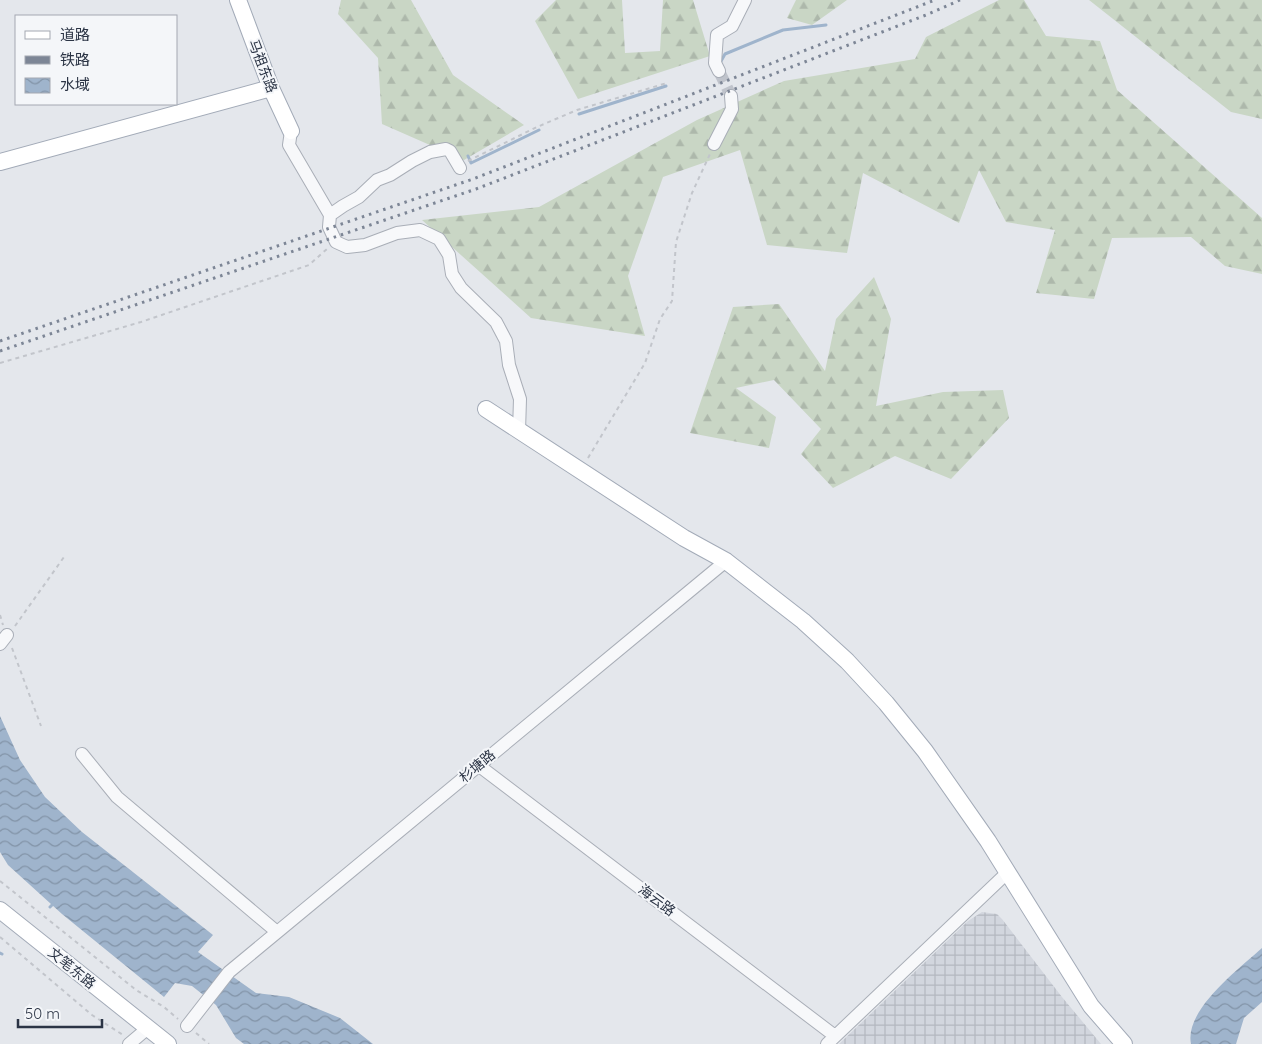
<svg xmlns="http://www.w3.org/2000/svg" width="1262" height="1044" viewBox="0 0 1262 1044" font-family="Quicksand,'Noto Sans SC',sans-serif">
<defs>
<pattern id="industrial-grid" width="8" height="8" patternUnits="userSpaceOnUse" patternTransform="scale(1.25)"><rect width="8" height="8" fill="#d2d6de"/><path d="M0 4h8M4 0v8" fill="none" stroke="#b4b8c0"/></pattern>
<pattern id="forest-firs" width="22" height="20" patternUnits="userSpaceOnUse" patternTransform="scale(1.25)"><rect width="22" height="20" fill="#c9d6c5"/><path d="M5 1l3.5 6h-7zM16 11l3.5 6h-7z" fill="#adb8ab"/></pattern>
<pattern id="water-waves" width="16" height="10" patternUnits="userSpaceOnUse" patternTransform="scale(1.25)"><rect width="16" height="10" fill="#9fb4cc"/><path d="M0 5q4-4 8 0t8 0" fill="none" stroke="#8293a7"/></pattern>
</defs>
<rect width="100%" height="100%" fill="#e4e7ec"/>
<path fill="url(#industrial-grid)" d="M982 912 997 914 1002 919 1062 997 1101 1044H839L968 921Z"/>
<path fill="url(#forest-firs)" d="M341 0H411L453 75 524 125 464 160 382 124 378 58 338 14Z
M556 0H622L625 53 660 51 663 0H693L710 56 578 99 535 21Z
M796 0H847L812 25 787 18Z
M999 0H1024L1046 36 1100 41 1117 90 1262 218V274L1225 266 1191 237 1112 238 1094 299 1036 293 1055 230 1006 222 979 170 959 223 863 173 847 253 767 245 740 150 663 177 628 276 645 336 531 318 422 220 539 207 697 120 784 81 915 59 926 37Z
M1089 0H1262V119L1231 112Z
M874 277 891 319 876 406 943 392 1003 390 1009 418 951 479 895 456 833 488 801 454 821 429 774 380 736 388 776 417 769 448 690 433 733 307 779 304 825 371 836 319Z"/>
<path fill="url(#water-waves)" d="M0 716 20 760 45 797 82 832 213 935 198 952 256 993 289 997 340 1018 373 1044H244L236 1038 216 1005 192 986 175 983 164 997 62 914 8 865 0 852Z
M1262 948V1002L1244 1018 1236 1044H1191C1184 1010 1239 969 1262 948Z"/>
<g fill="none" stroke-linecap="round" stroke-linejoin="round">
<path stroke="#9fb4cc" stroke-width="3" d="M720 63 725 54 783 30 826 25
M579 114 666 86
M468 156 471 163 539 130
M50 907 55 902
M0 953 2 954"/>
<path stroke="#bfc3cb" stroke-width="12" stroke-dasharray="12 6" stroke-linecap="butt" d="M719 71 731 96"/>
<defs>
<path id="minor" d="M719 71 715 63 717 35 732 26 745 0
M291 131 289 145 330 215 329 227 336 242 347 247 365 245 397 233 420 230 439 239 449 255 452 274 461 288 496 322 506 341 509 365 520 399 519 431
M714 144 732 109 731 96
M330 215 343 206 359 197 377 180 390 175 412 161 430 152 446 149 450 151 460 168
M0 644 7 635
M82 754 117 797 277 932
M478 765 835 1036
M187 1026 229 972 726 561
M129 1044 148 1028
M827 1044 1008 872"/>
<path id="major" d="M238 0 271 88 291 131
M0 162 271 88
M486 409 684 538 726 561 803 621 847 661 886 703 925 751 988 841 1091 1006 1124 1044
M0 910 168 1044"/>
</defs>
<use href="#minor" stroke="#a9aeb7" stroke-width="14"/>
<use href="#major" stroke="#a3abb8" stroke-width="18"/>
<path stroke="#c2c5cb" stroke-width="2" stroke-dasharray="4 4" stroke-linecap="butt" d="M468 161 537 127 577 110 667 83
M0 363 141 322 309 265 328 248
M588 458 645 363 660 319 672 301 676 242 692 193 710 154
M0 615 3 625
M15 626 64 557
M12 648 41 726
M0 881 136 990 164 1007 178 1019
M0 937 92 1015 123 1035
M196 1033 209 1044"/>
<use href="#minor" stroke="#f7f8fa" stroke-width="12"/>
<use href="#major" stroke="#fff" stroke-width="16"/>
<path stroke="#7d8696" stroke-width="3" stroke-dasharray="2.5 5" stroke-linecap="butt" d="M0 341 473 179 935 0
M0 351 476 189 926 15 960 0"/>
</g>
<g text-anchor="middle" stroke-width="4" stroke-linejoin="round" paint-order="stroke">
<g font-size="14" fill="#2b3445" stroke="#f4f6f9">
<text transform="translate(263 66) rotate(69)" y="5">马祖东路</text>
<text transform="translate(477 766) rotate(-40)" y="5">杉塘路</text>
<text transform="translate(657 900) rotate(37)" y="5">海云路</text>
<text transform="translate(72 968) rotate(39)" y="5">文笔东路</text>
</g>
</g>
<rect x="15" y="15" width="162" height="90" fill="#f4f6f9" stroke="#a4a8b1"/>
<rect x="25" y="31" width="25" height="8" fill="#ffffff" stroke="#a4a8b1"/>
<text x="60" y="40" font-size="15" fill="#2b3445">道路</text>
<rect x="25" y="56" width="25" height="8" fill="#7d8696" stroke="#a4a8b1"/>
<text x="60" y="65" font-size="15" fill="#2b3445">铁路</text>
<rect x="25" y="78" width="25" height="15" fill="url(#water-waves)" stroke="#a4a8b1"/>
<text x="60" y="90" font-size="15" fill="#2b3445">水域</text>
<path d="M18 1019v8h84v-8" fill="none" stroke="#2b3445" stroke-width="2.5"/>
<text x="25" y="1019" font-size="15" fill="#2b3445" stroke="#f4f6f9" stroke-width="4" paint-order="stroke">50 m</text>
</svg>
